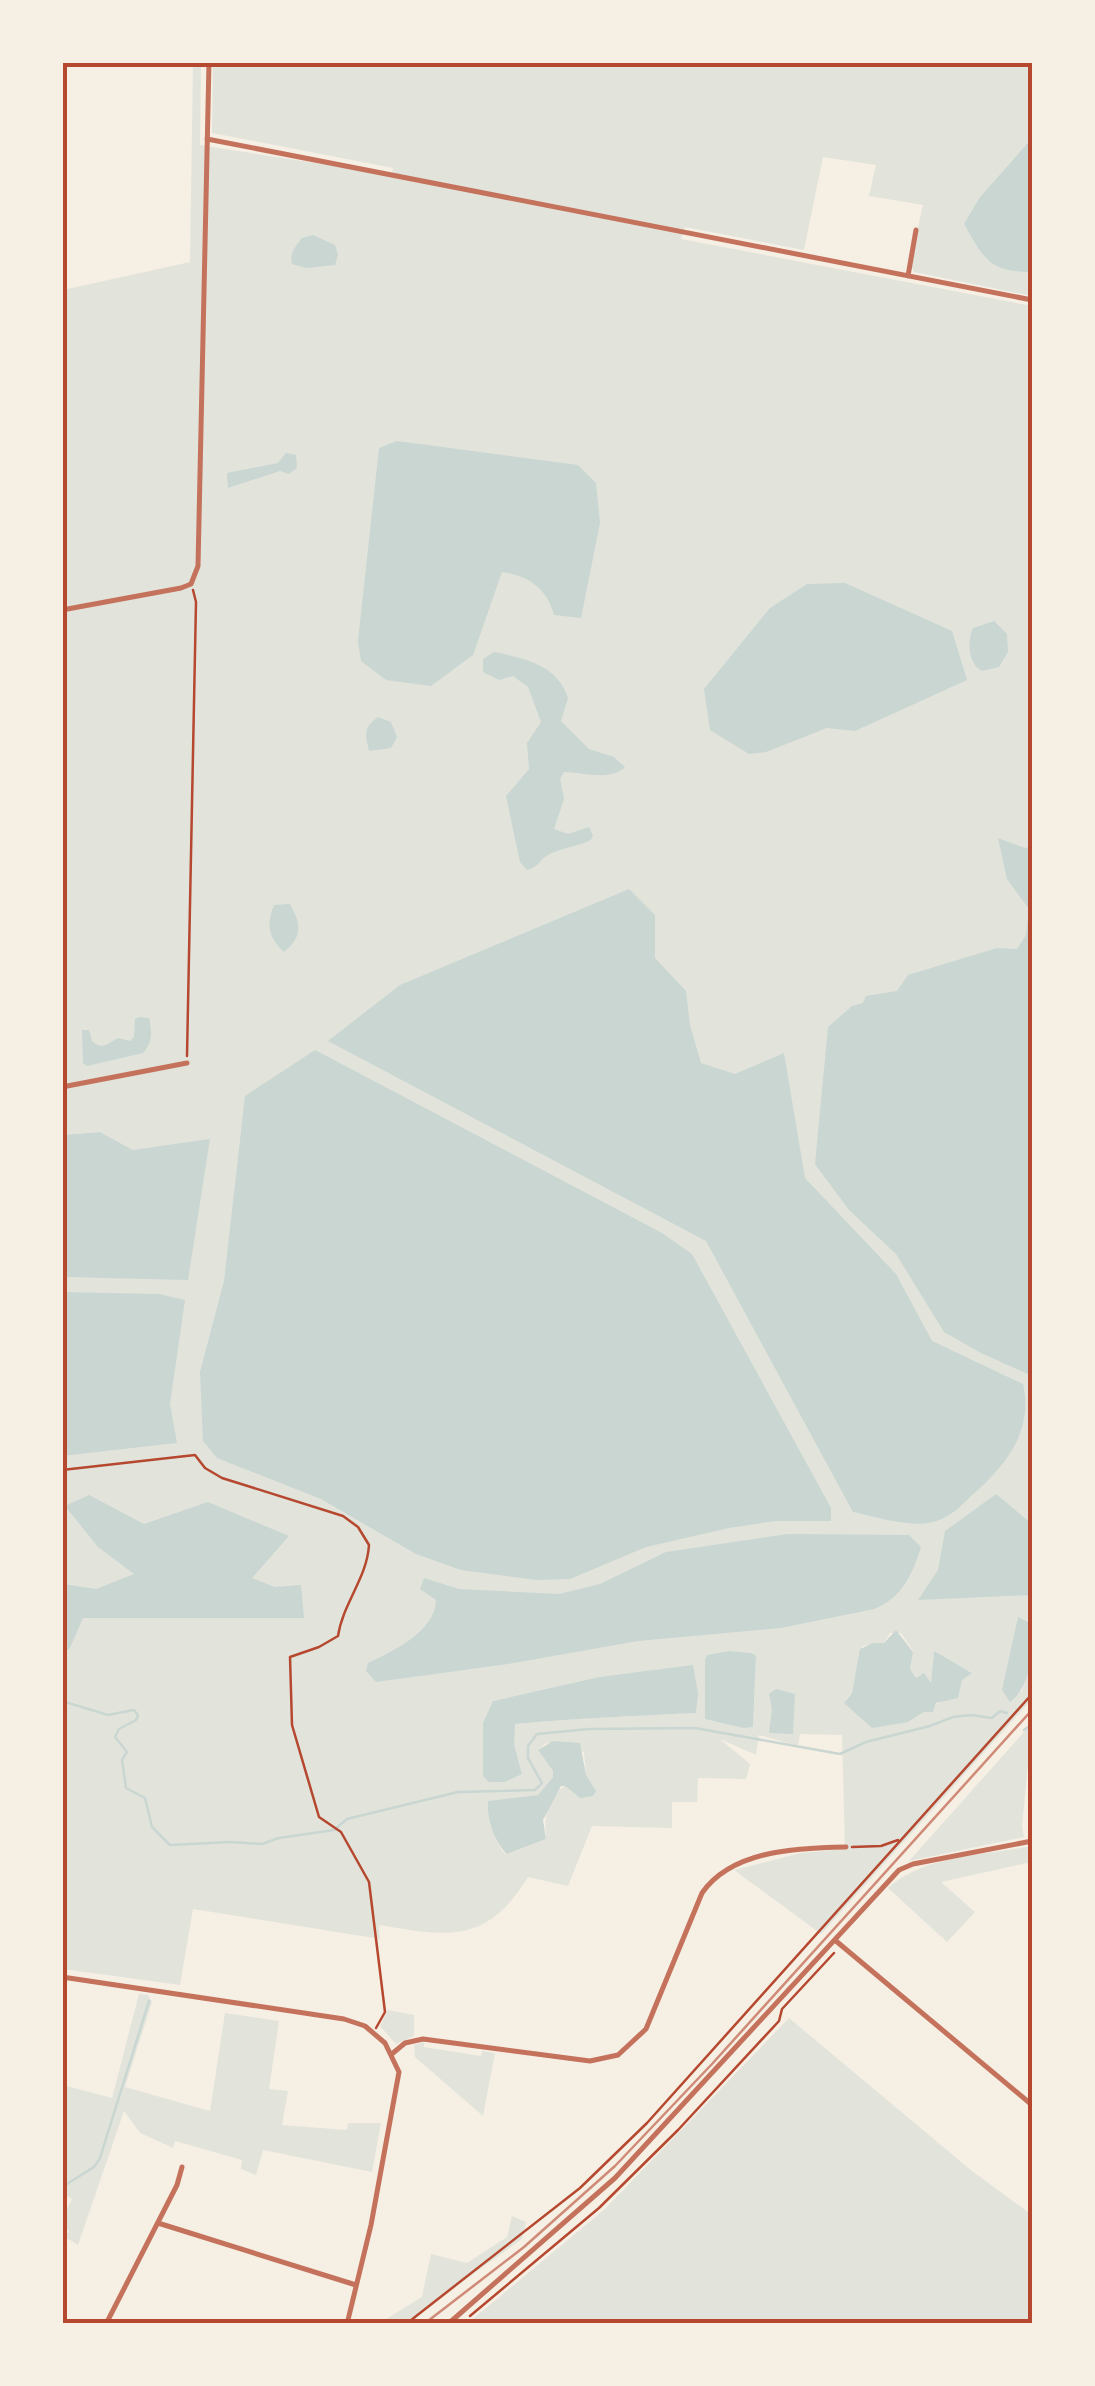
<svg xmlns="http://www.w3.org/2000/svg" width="1095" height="2386" viewBox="0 0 1095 2386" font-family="'Source Sans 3',sans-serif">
<rect width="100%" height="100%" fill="#f6efe4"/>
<path fill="#e2e4dc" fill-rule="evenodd" d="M193 63H201L200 145 392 175 393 168 212 133 213 63H1032V138L980 197 1032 270V296L914 272 910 262 923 205 869 196 876 165 823 157 804 250 685 227 681 239 1032 306V1624L1017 1618 1021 1694 1032 1648V1699L821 1934 734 1870 801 1853 845 1849 842 1735 800 1734 798 1746 759 1735 756 1755 720 1739 750 1764 746 1779 698 1778 697 1802H672V1828L592 1826 568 1886 528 1877C487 1944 449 1937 379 1925L380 1939 193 1909 180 1985 63 1969V1456L167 1444 171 1297 63 1292V1277L171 1279 175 1145 133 1150 100 1132 63 1135V290L190 262ZM890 1633H901L913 1651 910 1669 916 1678 931 1684 934 1652 971 1672 962 1680 959 1690 908 1722 846 1699 852 1693 862 1646 884 1643ZM730 1651 752 1653 756 1656 753 1727 706 1719 705 1659 707 1656ZM693 1666 696 1713C634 1716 575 1718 514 1724V1744L522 1774 493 1701 599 1677ZM546 1743 584 1752 586 1775 577 1796 565 1786C544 1799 545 1817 546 1839L507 1854 502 1851C495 1836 486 1817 488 1801L538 1795 553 1777V1771L538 1750Z
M1032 1723 1022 1826 1024 1837 909 1861Z
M1032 1846V1862L941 1882 975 1912 947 1942 888 1888C924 1855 986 1855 1032 1846Z
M139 1994 148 1995 152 2002 125 2087 210 2111 225 2013 279 2021 269 2089 288 2091 282 2125 347 2130 348 2123H381L372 2172 263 2150 256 2175 241 2169 242 2160 175 2141 173 2148 140 2133 124 2111 78 2245 65 2237 69 2231 63 2226V2218L72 2199 63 2193V2085L112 2098Z
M388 2010 414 2015V2036L396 2044 380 2026Z
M789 2018 972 2171 1032 2215V2323H468L605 2209Z
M424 2042V2047L481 2056 482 2051 495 2053 483 2116 415 2057 414 2045Z
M512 2216 526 2222 522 2239 404 2323 378 2324 422 2297 431 2254 467 2263 507 2237Z"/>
<path fill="#c9d6d2" d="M1032 138V272C988 272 984 258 964 224L980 197Z
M313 235 335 245 338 255 335 265 306 268 292 264C289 253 296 246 302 238Z
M397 441 578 465 596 483 600 523 581 618 554 615C547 588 528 576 502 572L473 655 431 686 386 680 361 661 358 641 379 448Z
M286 453 296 455 297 468 289 474 280 471 228 488 227 473 278 463Z
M845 583 952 631 967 680 855 731 827 728 766 752 749 754 710 730 704 689 770 608 807 584Z
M994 621 1007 634 1008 652 999 667 982 671C968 664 967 641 973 628Z
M494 652C524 658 558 665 568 698L561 721 589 749 614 757 625 767C610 782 583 772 564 772L560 779 564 799 554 829 568 834 589 827 593 835 591 840C580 846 557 849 548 855 538 861 539 867 527 870L520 862 506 796 529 769 527 743 541 722 528 687 513 676 499 680 483 672V659Z
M378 717 391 722 397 737 391 748 369 751C365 734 363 728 378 717Z
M998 838 1025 848 1032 846V1376L981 1353 944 1332 896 1254 849 1210 815 1164 828 1027 852 1006 863 1003 866 996 897 991 908 975 997 948 1017 949 1026 935 1029 909 1007 879Z
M629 889 655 915V958L686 991 690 1025 701 1063 735 1074 784 1053 805 1178 896 1274 932 1341 1023 1384C1034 1433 1004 1467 970 1497 961 1506 951 1516 939 1520 914 1530 878 1517 853 1512L706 1241 328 1041 400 985Z
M290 904C302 925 302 937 284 952 268 937 266 925 274 905Z
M139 1017 149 1018C152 1031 153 1042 143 1053L87 1066 83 1063 82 1030H89L92 1041C103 1051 108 1043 118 1038L130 1041 134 1037 135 1019Z
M315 1050 662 1233 692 1254 831 1508V1521H776L729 1528 646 1547 570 1579 537 1580 461 1570 416 1554 321 1499 217 1458 203 1441 200 1372 224 1281 245 1096Z
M100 1132 133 1150 210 1139 188 1280 63 1277V1135Z
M63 1292 159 1294 185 1300 170 1404 177 1443 63 1456Z
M996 1494 1032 1524V1595L918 1600 938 1570 945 1531Z
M89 1495 144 1524 208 1502 289 1536 252 1578 275 1587 301 1585 304 1618H83L70 1648 63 1654V1584L96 1589 134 1574 98 1547 65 1506Z
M788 1534 909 1535 921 1547C912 1575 902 1598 874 1609L781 1628 638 1641 508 1664 376 1682 366 1671 368 1663C393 1651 435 1632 436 1600L420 1589 424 1578 459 1589 559 1594 600 1584 666 1552Z
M1018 1617 1032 1624C1033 1650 1032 1685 1010 1702L1002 1690Z
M896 1630 913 1652 910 1669 916 1678 924 1673 931 1683 934 1651 972 1673 962 1680 958 1698 936 1703 933 1712H924L908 1722 872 1728 844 1703 852 1693 860 1649 873 1643H884Z
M730 1651 752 1653 756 1656 753 1727 744 1728 705 1719V1659L707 1655Z
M693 1665 698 1693 696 1713C634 1716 576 1718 515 1724L514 1744 522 1774 505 1782H489L483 1776V1723L493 1701 599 1677Z
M776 1689 795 1694 793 1734 769 1733 772 1709 769 1694Z
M553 1741 580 1743 586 1775 596 1791 593 1796 580 1798 565 1786H561L543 1820 546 1839 507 1854C495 1843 486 1817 488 1801L538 1795 553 1777V1771L538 1750Z"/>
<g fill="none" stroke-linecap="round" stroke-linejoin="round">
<path stroke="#c9d6d2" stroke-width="2.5" d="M62 1701 108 1715 134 1710 138 1715 136 1720 119 1729 115 1737 127 1752 122 1760 126 1788 145 1798 152 1827 170 1845 230 1842 262 1844 279 1838 334 1830 347 1819 458 1792 535 1790 542 1783 528 1758V1746L537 1734 589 1729 695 1728 840 1754 866 1742 930 1726 953 1717 971 1715 992 1718 1000 1711 1007 1713
M1024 1730 1032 1724
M62 2187 94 2167 100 2158 149 2001"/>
<path stroke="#b5482f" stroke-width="2.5" d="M187 1056 196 602 193 590
M62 1470 195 1455 205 1468 222 1478 343 1516 358 1527 369 1545C367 1578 343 1603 338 1636L319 1647 290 1657 292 1725 319 1817 341 1832 369 1882 385 2012 376 2028
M852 1847 881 1846 898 1840
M470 2316 599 2208 678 2130 779 2021 782 2009 834 1953
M406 2324 580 2188 647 2123 1032 1694"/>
<path stroke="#c5725c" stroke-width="5" d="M207 139 1032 300
M908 276 916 230
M62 610 181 588 191 584 198 566 209 62
M62 1087 187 1063
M836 1941 1032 2105
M62 1977 344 2019 365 2026 385 2043 399 2072 371 2225 347 2324
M393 2053 405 2043 423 2039 590 2061 618 2055 646 2029 702 1893C732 1850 797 1848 846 1847
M158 2223 356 2285
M106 2324 177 2185 182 2167
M448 2324 615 2178 899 1870 913 1864 1032 1841"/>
<path stroke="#cf8b77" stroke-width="2.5" d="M424 2324 524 2247 615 2166 712 2064 1032 1710"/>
</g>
<rect width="1095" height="2386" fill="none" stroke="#f6efe4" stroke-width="130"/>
<rect x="65" y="65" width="965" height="2256" fill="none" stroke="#b5482f" stroke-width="4"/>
</svg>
